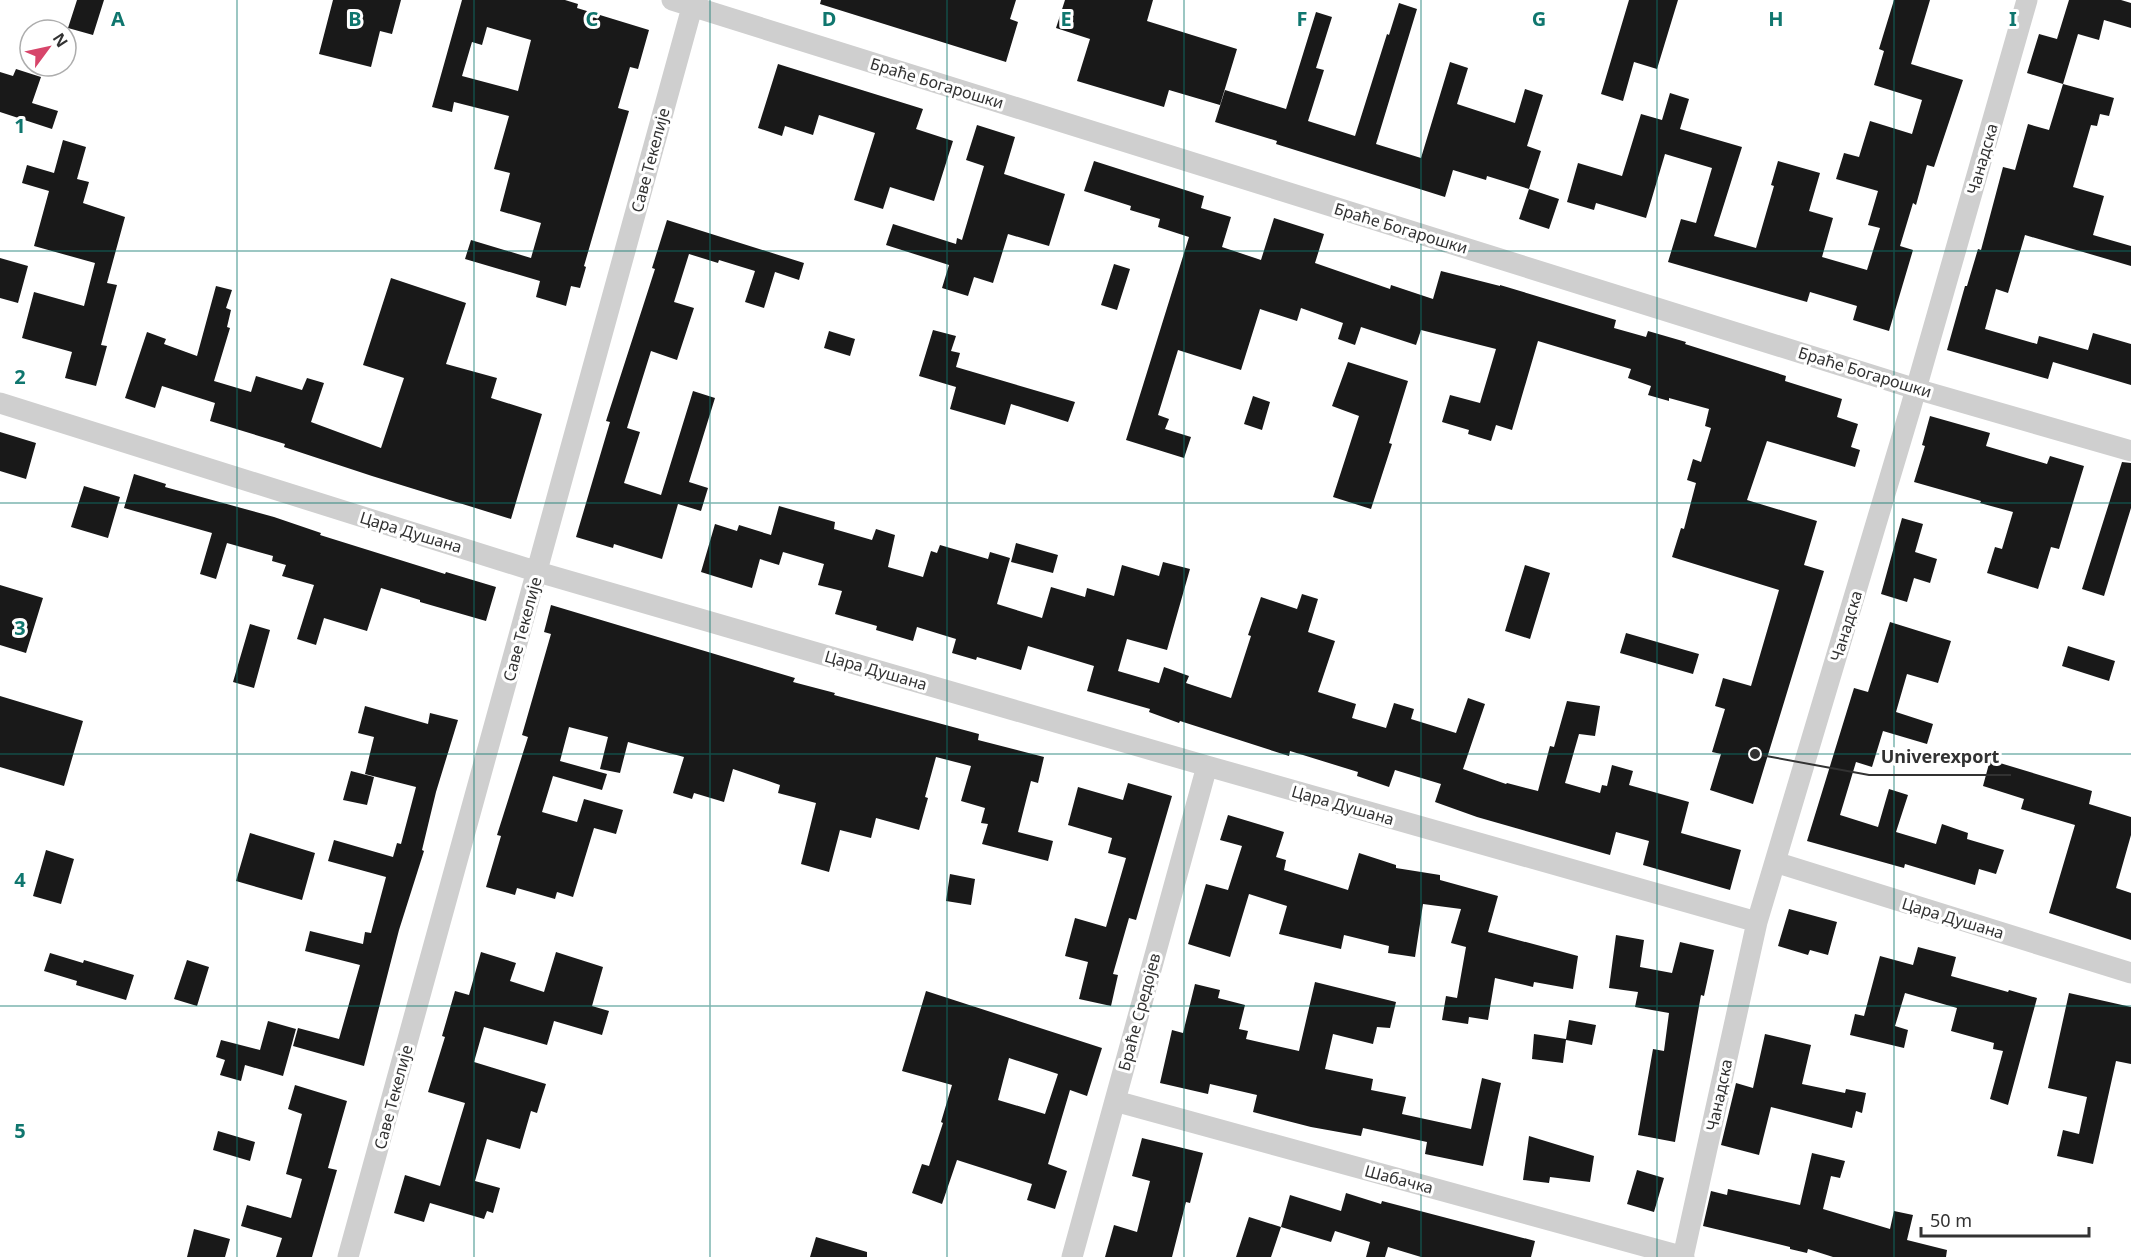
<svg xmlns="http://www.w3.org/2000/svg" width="2131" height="1257" viewBox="0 0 2131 1257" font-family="'Noto Sans',sans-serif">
<rect width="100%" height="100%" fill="#fff"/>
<path fill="#191919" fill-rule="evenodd" d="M77 0H104L93 35 68 28Z
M333 0H401L392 34 380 31 371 67 319 54Z
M462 0H565L578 4 577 8 649 30 638 69 630 67 618 108 629 111 584 266 586 267 580 288 571 286 566 306 536 297 540 281 465 259 471 240 531 258 541 223 500 211 510 173 494 169 509 116 454 102 452 112 432 107ZM487 27 531 40 518 91 462 76 472 42 482 45Z
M821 0H1016L1010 19 1018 22 1006 62 820 4Z
M1065 0H1153L1147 21 1237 49 1220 105 1169 90 1164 107 1077 81 1090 39 1056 28Z
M1629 0H1678L1657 69 1634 62 1623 101 1601 94Z
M1894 0H1930L1911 64 1963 80 1934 167 1927 165 1916 205 1913 203 1900 246 1913 250 1889 331 1853 320 1857 306 1810 292 1807 302 1668 262 1681 219 1696 223 1712 168 1665 154 1646 218 1596 203 1594 210 1567 202 1578 163 1622 176 1641 114 1662 120 1670 93 1689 99 1680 129 1742 147 1714 236 1756 248 1774 186 1771 185 1778 161 1820 173 1809 211 1833 218 1822 257 1867 270 1880 228 1868 225 1878 191 1836 179 1844 153 1859 157 1870 121 1912 134 1922 100 1874 85 1884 51 1879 49Z
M2069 0H2121L2131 3V28L2104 20 2099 40 2078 34 2063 84 2027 73 2039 34 2057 39Z
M1399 3 1417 9 1376 144 1421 158 1450 62 1468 68 1457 104 1515 123 1525 89 1543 95 1527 146 1541 151 1529 189 1487 176 1486 180 1453 170 1445 197 1276 144 1277 141 1215 122 1225 90 1286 109 1316 12 1332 17 1316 68 1324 70 1308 121 1355 136 1387 34 1389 35Z
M778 64 923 109 916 129 953 141 934 201 890 187 883 209 854 200 875 133 819 115 813 135 785 126 782 136 758 128Z
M16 69 41 77 32 103 58 111 52 129 0 112V72L13 76Z
M2063 84 2114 98 2109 116 2100 114 2097 126 2091 125 2073 187 2104 196 2093 235 2131 246V266L2025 235 2008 293 1996 289 1985 329 2037 344 2039 336 2088 350 2093 333 2131 344V385L2053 362 2048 379 1947 350 1965 286H1967L1978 249 1981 250 2003 167 2015 170 2028 124 2049 130Z
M977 125 1015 137 1004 174 1065 194 1049 246 1008 234 993 283 974 277 968 296 942 288 949 265 886 245 893 224 956 244 957 238 962 240 984 166 966 160Z
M63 140 86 147 77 179 89 182 83 203 125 217 107 283 117 285 101 345 107 346 96 386 65 378 72 352 22 338 34 292 84 306 95 263 34 246 49 191 22 183 27 165 54 173Z
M1094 161 1204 196 1201 208 1231 217 1222 247 1261 260 1274 218 1324 234 1315 263 1390 289 1391 285 1433 299 1441 271 1500 286V285L1616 320 1614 328 1646 337 1648 331 1686 342 1685 344 1786 376 1785 381 1842 399 1837 417 1858 424 1851 447 1860 450 1855 467 1767 441 1747 500 1817 521 1804 565 1824 571 1753 804 1710 790 1721 754 1712 752 1725 709 1715 706 1723 678 1751 686 1779 590 1672 557 1681 528 1684 529 1696 483 1687 480 1693 459 1701 462 1711 428 1705 426 1709 409 1669 398V401L1648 395 1651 386 1628 378 1631 369 1538 341 1512 430 1496 425 1491 441 1468 434 1469 430 1442 422 1450 395 1480 403 1496 349 1421 330 1416 345 1361 327 1355 345 1338 339 1343 323 1301 308 1297 321 1260 309 1241 370 1178 350 1158 415 1169 419 1165 429 1191 437 1184 458 1126 440 1189 237 1158 227 1160 219 1130 210 1131 206 1084 191Z
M1529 189 1559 199 1549 229 1519 219Z
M667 220 804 263 799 280 775 272 764 308 745 302 755 271 719 260 718 263 689 254 674 302 694 308 677 360 651 351 627 428 640 432 624 483 661 495 693 391 715 398 689 482 708 488 701 511 678 504 662 559 614 544 613 548 576 537 610 422 606 421 655 269 652 268Z
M0 258 28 266 18 303 0 298Z
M1114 264 1130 269 1117 310 1101 305Z
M391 278 466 303 446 364 497 378 491 398 542 414 511 519 372 476 284 447 285 444 210 421 215 403 162 386 155 408 125 398 147 332 166 339 164 344 197 356 216 286 232 290 226 308 231 310 227 327 230 328 214 381 251 392 256 376 302 390 307 378 324 383 311 422 381 448 404 378 363 365Z
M933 330 956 336 951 351 960 353 956 367 1075 402 1068 422 1011 404 1005 425 950 409 956 387 919 376Z
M829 331 855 339 850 356 824 348Z
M1348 362 1408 381 1389 443 1392 444 1371 509 1333 497 1359 416 1332 406Z
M1253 396 1270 402 1262 430 1244 424Z
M1930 416 1990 433 1986 446 2047 464 2050 456 2084 466 2059 549 2051 547 2038 589 1987 573 1995 547 2002 549 2013 512 1980 503 1981 501 1914 482 1925 446 1922 445Z
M0 432 36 443 26 479 0 471Z
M2122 462 2131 463V508L2104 596 2082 589Z
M134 474 166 484 165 487 274 517 321 533 320 535 445 574 446 572 496 587 486 621 420 602V600L381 588 367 631 324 618 316 645 297 639 314 585 282 576 286 565 272 561 273 556 227 543 216 579 200 574 212 533 124 508Z
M84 486 120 497 108 538 71 527Z
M779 506 835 522 834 529 872 540 876 529 895 535 888 567 923 577 931 551 937 553 940 545 988 559 990 552 1010 558 997 604 1042 618 1051 587 1085 597 1087 588 1114 596 1122 565 1159 576 1163 562 1190 569 1167 650 1127 639 1118 671 1159 683 1164 667 1189 676 1186 683 1231 698 1251 636 1248 635 1261 597 1297 609 1302 594 1318 599 1308 632 1335 641 1318 692 1356 704 1352 718 1386 728 1394 703 1414 709 1411 719 1456 733 1468 698 1485 704 1463 769 1506 784 1507 783 1538 791 1550 746 1554 747 1567 701 1600 706 1595 736 1579 734 1565 783 1600 793 1602 785 1607 786 1612 765 1633 771 1629 785 1689 802 1681 833 1741 850 1730 890 1643 865 1649 841 1616 832 1610 855 1477 817 1435 802 1441 784 1395 770 1389 787 1357 776 1358 772 1290 751 1289 756 1180 721 1179 723 1149 712 1150 709 1087 691 1094 666 1028 646 1021 670 977 657 976 660 952 653 956 639 917 627 913 641 876 630 877 626 835 614 842 591 818 585 824 564 783 552 779 565 760 559 752 588 701 572 715 524 737 531 739 525 771 535Z
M1902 518 1923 524 1915 552 1937 559 1930 583 1914 578 1907 602 1881 594Z
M1016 543 1058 555 1053 573 1011 562Z
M1525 565 1550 573 1530 639 1505 631Z
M0 585 43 598 26 653 0 645Z
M551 605 795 678 793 682 835 693 834 695 979 734 978 740 1044 757 1038 783 1031 781 1018 832 1053 841 1048 861 982 844 988 824 981 823 985 808 961 801 971 766 936 757 925 797 928 798 919 830 876 818 871 838 840 830 829 872 801 864 816 803 778 793 780 785 733 769 724 802 694 793 692 799 673 793 684 757 628 742 620 773 600 769 608 737 569 727 560 761 607 774 602 790 553 776 542 812 577 822 584 799 623 810 616 834 594 828 573 897 557 892 555 899 517 888 515 895 486 887 501 836 497 835 528 737 522 735 551 634 544 632Z
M1890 622 1951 641 1938 683 1907 674 1896 712 1933 724 1927 744 1883 731 1872 767 1856 762 1840 815 1878 827 1889 789 1908 795 1896 832 1936 844 1942 824 1968 833 1967 839 2004 850 1996 874 1979 869 1975 885 1905 864 1904 868 1807 841 1854 688 1868 692Z
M250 624 270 630 254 688 233 682Z
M1626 633 1699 654 1693 674 1620 653Z
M2068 646 2115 661 2109 681 2062 666Z
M0 696 83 721 64 786 0 767Z
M365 706 428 724 430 713 458 720 436 792 422 850 424 851 399 930 364 1066 293 1046 298 1028 339 1039 360 965 305 951 310 931 363 944 365 932 371 933 386 877 328 861 334 840 393 857 397 843 401 844 416 787 365 774 374 737 358 733Z
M1990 760 2092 791 2089 804 2131 817V835L2116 888 2131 893V940L2049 913 2075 825 2021 809 2024 799 1983 786Z
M351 771 374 777 367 805 343 800Z
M1128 783 1172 796 1136 920 1129 918 1113 974 1118 975 1111 1006 1079 999 1088 962 1065 956 1075 918 1106 927 1126 858 1108 853 1112 838 1068 825 1078 787 1123 800Z
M1228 815 1284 832 1276 857 1286 860 1284 870 1348 890 1359 853 1396 865V868L1440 875V880L1498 896 1488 932 1578 956 1573 989 1534 982 1533 987 1495 978 1488 1020 1469 1017 1468 1024 1442 1020 1446 996 1457 998 1466 947 1451 943 1461 909 1423 904 1415 957 1388 953 1389 946 1344 935 1341 949 1279 934 1287 906 1249 894 1230 957 1188 944 1206 884 1228 890 1242 846 1220 840Z
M250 833 315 853 302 900 236 881Z
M46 850 74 859 61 904 33 896Z
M950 874 975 879 971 905 946 901Z
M1789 909 1837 922 1828 955 1810 950 1808 955 1778 946Z
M1616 935 1644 940 1640 967 1672 973 1680 942 1714 950 1704 996 1701 995 1675 1142 1638 1135 1653 1049 1664 1051 1669 1013 1635 1007 1638 992 1609 988Z
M1918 947 1956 957 1951 976 2008 992 2009 990 2037 998 2008 1105 1990 1099 2003 1051 1993 1049 1994 1043 1951 1031 1957 1008 1905 993 1895 1026 1908 1030 1904 1048 1850 1035 1855 1014 1864 1016 1880 956 1913 965Z
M481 952 516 963 510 981 544 992 556 952 603 967 592 1006 609 1011 602 1035 554 1021 547 1045 484 1027 474 1062 546 1084 540 1103 537 1113 531 1111 520 1149 487 1139 475 1181 500 1188 493 1213 487 1211 484 1219 430 1203 424 1222 394 1213 405 1175 440 1186 465 1103 428 1092 445 1037 442 1036 455 991 469 995Z
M50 953 83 963 84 960 134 975 126 1000 76 985 77 981 44 971Z
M187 960 209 967 197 1006 174 999Z
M1315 982 1396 1002 1390 1028 1377 1027 1373 1044 1333 1034 1325 1069 1373 1079 1371 1090 1406 1097 1402 1114 1471 1129 1482 1078 1501 1083 1483 1166 1425 1154 1427 1142 1363 1128 1361 1136 1311 1127 1253 1112 1257 1095 1210 1084 1208 1094 1160 1083 1172 1030 1183 1033 1195 984 1220 990 1218 998 1245 1005 1239 1029 1248 1031 1246 1039 1299 1051Z
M926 991 1102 1048 1087 1096 1070 1090 1048 1164 1067 1171 1055 1209 1027 1200 1032 1184 957 1160 942 1204 912 1193 922 1164 929 1166 943 1123 941 1122 952 1085 902 1071ZM1009 1058 1058 1074 1045 1114 998 1100Z
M2069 993 2131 1007V1064L2116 1061 2093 1164 2057 1156 2063 1130 2079 1134 2087 1097 2048 1088Z
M1569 1020 1596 1025 1592 1045 1566 1040 1563 1063 1532 1059 1534 1034 1566 1039Z
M268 1021 296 1029 283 1076 245 1065 241 1081 220 1075 225 1060 216 1057 221 1040 260 1050Z
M1765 1034 1811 1045 1802 1084 1845 1093 1846 1089 1866 1093 1862 1113 1856 1111 1852 1128 1771 1107 1759 1155 1721 1145 1736 1083 1753 1088Z
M295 1085 347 1101 328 1168 337 1170 312 1257H276L282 1238 241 1226 247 1205 291 1218 302 1179 286 1174 302 1114 288 1109Z
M218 1131 255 1142 250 1161 213 1150Z
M1529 1136 1594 1156 1590 1182 1550 1177 1549 1183 1523 1180Z
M1142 1138 1203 1153 1190 1203 1186 1202 1172 1257H1105L1114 1225 1137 1232 1150 1181 1132 1176Z
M1812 1153 1845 1161 1840 1178 1831 1176 1823 1209 1890 1229 1894 1211 1913 1215 1907 1240 1947 1250 1946 1257H1833L1808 1249 1807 1253 1790 1249V1247L1703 1226 1711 1191 1727 1195 1728 1189 1800 1205Z
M1637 1170 1664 1178 1654 1212 1627 1204Z
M1346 1193 1381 1204 1382 1201 1535 1241 1531 1257H1421L1388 1247 1385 1257H1366L1370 1242 1335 1231 1331 1242 1281 1227 1290 1195 1341 1211Z
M1249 1217 1281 1227 1271 1257H1236Z
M194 1229 230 1239 225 1257H187Z
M816 1237 867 1252V1257H810Z"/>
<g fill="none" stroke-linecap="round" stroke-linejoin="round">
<path stroke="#cfcfcf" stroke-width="21" d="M672 0 1916 389 2131 451
M0 403 538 572 1207 766 1757 922
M1775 862 2131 973
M1115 1101 1684 1257
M348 1257 694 0
M1072 1257 1207 766
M1683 1257 1757 922 1910 410 2027 0"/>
</g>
<path fill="none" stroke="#0f766e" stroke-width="1.5" stroke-opacity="0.55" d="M237 0V1257M474 0V1257M710 0V1257M947 0V1257M1184 0V1257M1421 0V1257M1657 0V1257M1894 0V1257M0 251H2131M0 503H2131M0 754H2131M0 1006H2131"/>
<g text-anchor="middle" stroke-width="6" stroke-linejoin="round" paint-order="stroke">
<g font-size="16" fill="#323232" stroke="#fff">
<text transform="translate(937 83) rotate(17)" y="6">Браће Богарошки</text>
<text transform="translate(1982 159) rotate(-74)" y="6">Чанадска</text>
<text transform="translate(650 160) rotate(-75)" y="6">Саве Текелије</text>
<text transform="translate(1401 228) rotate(17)" y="6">Браће Богарошки</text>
<text transform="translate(1865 372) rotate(17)" y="6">Браће Богарошки</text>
<text transform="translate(411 532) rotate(17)" y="6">Цара Душана</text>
<text transform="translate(1846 626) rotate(-73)" y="6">Чанадска</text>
<text transform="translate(522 629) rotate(-75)" y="6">Саве Текелије</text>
<text transform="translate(876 670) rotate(16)" y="6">Цара Душана</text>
<text transform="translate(1343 805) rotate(16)" y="6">Цара Душана</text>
<text transform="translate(1953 918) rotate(17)" y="6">Цара Душана</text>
<text transform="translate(1139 1012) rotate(-75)" y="6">Браће Средојев</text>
<text transform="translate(1719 1095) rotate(-78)" y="6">Чанадска</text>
<text transform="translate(393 1097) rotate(-75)" y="6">Саве Текелије</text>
<text transform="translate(1399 1179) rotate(15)" y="6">Шабачка</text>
</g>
</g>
<g font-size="20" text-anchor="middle" font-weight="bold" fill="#0f766e" stroke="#fff" stroke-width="6" stroke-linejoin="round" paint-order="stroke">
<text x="118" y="26">A</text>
<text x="355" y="26">B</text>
<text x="592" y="26">C</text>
<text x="829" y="26">D</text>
<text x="1066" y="26">E</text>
<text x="1302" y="26">F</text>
<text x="1539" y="26">G</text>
<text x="1776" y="26">H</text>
<text x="2013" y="26">I</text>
<text x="20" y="133">1</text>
<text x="20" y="384">2</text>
<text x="20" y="635">3</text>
<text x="20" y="887">4</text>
<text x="20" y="1138">5</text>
</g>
<path fill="none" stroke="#323232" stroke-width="2" d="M1755 754L1869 775H2011"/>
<circle fill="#323232" stroke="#fff" stroke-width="2" cx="1755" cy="754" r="6"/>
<g font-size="18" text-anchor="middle" font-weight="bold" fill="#323232" stroke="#fff" stroke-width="6" stroke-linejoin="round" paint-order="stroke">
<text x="1940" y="763">Univerexport</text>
</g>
<g transform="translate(48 48) rotate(57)"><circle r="28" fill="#ffffff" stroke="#adadad" stroke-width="1.5"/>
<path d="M0-4.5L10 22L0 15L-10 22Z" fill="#d7456a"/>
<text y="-9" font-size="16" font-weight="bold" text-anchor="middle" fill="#323232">N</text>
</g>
<path d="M1921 1227v9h168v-9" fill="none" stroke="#323232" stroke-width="3"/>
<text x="1930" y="1227" font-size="18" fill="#323232" stroke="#ffffff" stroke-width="4.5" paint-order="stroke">50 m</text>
</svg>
